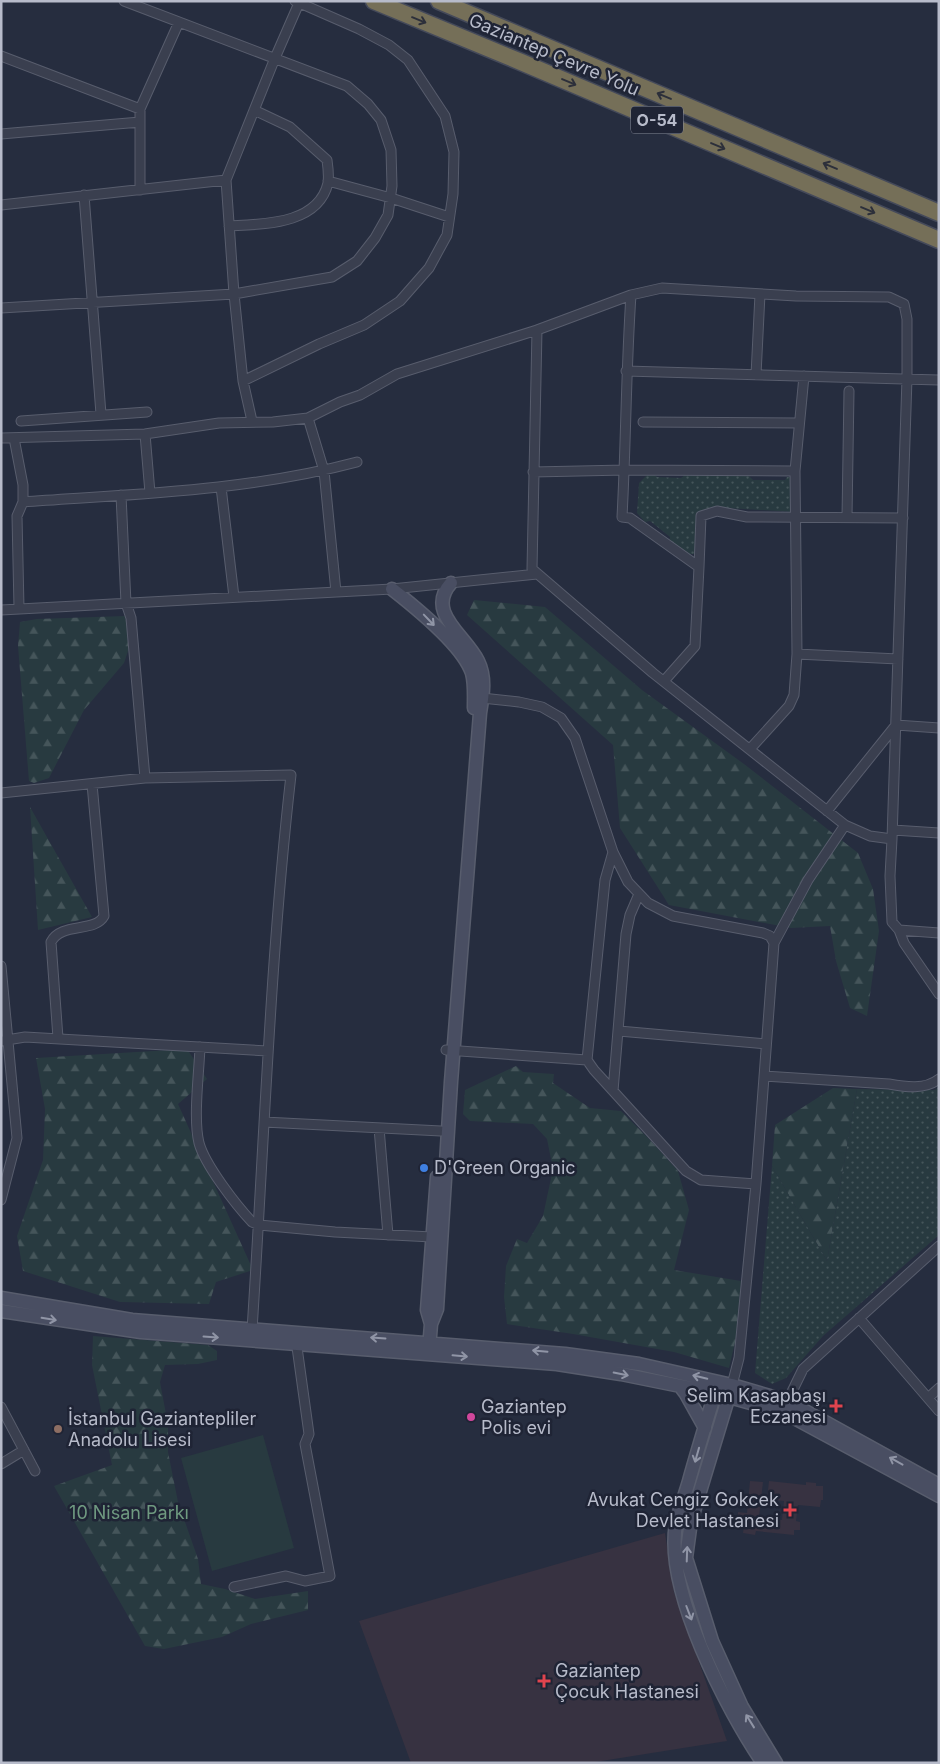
<svg xmlns="http://www.w3.org/2000/svg" width="940" height="1764" viewBox="0 0 940 1764" font-family="Inter,sans-serif">
<defs>
<pattern id="forest-firs" width="22" height="20" patternUnits="userSpaceOnUse" patternTransform="scale(1.25)"><rect width="22" height="20" fill="#283a40"/><path d="M5 1l3.5 6h-7zM16 11l3.5 6h-7z" fill="#45555a"/></pattern>
<pattern id="park-dots" width="8" height="8" patternUnits="userSpaceOnUse" patternTransform="scale(1.25)"><rect width="8" height="8" fill="#283a40"/><path d="M2 2h.1M6 6h.1" fill="none" stroke="#45555a" stroke-width="1.8" stroke-linecap="round"/></pattern>
</defs>
<rect width="100%" height="100%" fill="#262d3f"/>
<path fill="#373241" d="M750 1481 763 1482 759 1517 782 1520 784 1501 767 1499 769 1481 806 1485V1482L816 1483V1486H823V1500H821L820 1507 798 1505 796 1521 800 1522V1530H794V1535L756 1531 755 1535 743 1533 744 1526 737 1525 738 1512 747 1513Z
M665 1533 674 1592 727 1741 589 1763 477 1761 411 1763 359 1621Z"/>
<path fill="url(#forest-firs)" d="M474 600 545 607 642 690 744 764 858 853 873 889 879 931 867 1016 850 1008 836 961 830 926 791 928 669 905 620 828 613 745 467 615Z
M125 616 130 645 124 663 84 710 49 778 34 783 29 781 18 646 20 622 37 619Z
M30 807 92 917 38 930Z
M187 1049 207 1079 178 1104 253 1270 216 1282 209 1304 120 1302 23 1271 17 1236 43 1160 45 1109 36 1058Z
M516 1066 523 1072 554 1074 553 1083 590 1108 621 1111 651 1141 678 1171 689 1210 674 1270 741 1281 736 1338 729 1368 674 1352 573 1334 507 1324 504 1297 506 1266 517 1239 527 1243 543 1216 553 1169 547 1139 533 1124 470 1121 463 1114 465 1090Z
M833 1088 857 1089 827 1261 772 1166 775 1125Z
M93 1336 208 1345 217 1351V1360L198 1364 165 1365 160 1382 168 1425V1452L178 1502 198 1559 201 1584 225 1589 255 1599 308 1591V1610L251 1624 222 1637 164 1649 145 1646 54 1486 112 1465 92 1365Z"/>
<path fill="url(#park-dots)" d="M648 474H654L657 477 681 478 685 475 749 476 753 480H785L787 477H795L794 512 710 507 708 510 699 554H687L669 542 670 537 650 521 645 522 637 513 639 483Z
M939 1087V1235L823 1336 786 1378 772 1384 755 1373 772 1166 827 1261 857 1089 935 1090Z"/>
<path fill="#283a40" d="M263 1435 294 1548 212 1571 181 1458Z"/>
<g fill="none" stroke-linecap="round" stroke-linejoin="round">
<defs>
<path id="street" d="M1 56 140 109
M1 134 140 122
M328 181 391 198 449 217
M140 190V109L179 22
M84 195 101 414
M1 205 226 180
M229 226C263 224 318 225 328 183 329 176 328 167 327 160L290 127 254 110
M631 295C626 369 626 443 622 517L630 518 699 567 695 646 664 681
M1 308 234 294 332 277 357 261 375 238 388 215 392 186 391 150 381 120 368 104 347 86 124 1
M626 371 939 380
M756 375 760 294
M243 381 319 344 364 325 400 301 429 268 447 235 453 194 454 152 445 116 408 60 389 45 359 29 295 1
M308 418 324 471 336 592
M21 421 147 412
M252 421 243 381 234 294 226 180 275 58 299 3
M643 422 799 423
M145 434 150 493
M1 438 145 434 219 423 273 422 308 418 340 402 360 395 397 374 537 330
M14 438 23 485V502L17 516 19 608
M533 472 625 470 795 471
M221 487 234 597
M121 495 126 603 131 618 145 778
M23 502C134 494 248 491 357 462
M847 517 849 391
M699 567 701 516 717 511 747 517 903 518
M1 610 392 589 537 574
M797 654 898 659
M482 698 519 702 542 707 561 718 575 738 613 852 628 882 648 903 673 916 763 933 770 936 774 943
M750 749 789 706 794 695 797 654 795 471 804 376
M1 793 145 778 291 775C270 959 264 1145 252 1330
M827 811 896 725 939 728
M893 830 939 833
M892 839 870 836 845 825 653 673 532 569 537 330 631 295 662 288 796 296 889 297 904 304 907 319V378L892 839 890 876 892 922 899 930 904 943 939 994
M613 852 605 880 587 1060 594 1070 686 1171 701 1180 756 1184
M899 930 939 933
M1 966 17 1138 1 1200
M619 1031 766 1044
M58 1038 51 942C61 922 95 933 104 916L92 784
M1 1041 25 1037 268 1051
M200 1047C199 1074 193 1118 199 1143 205 1165 236 1205 252 1222L259 1225 335 1232 432 1237
M446 1050 587 1060
M764 1076 889 1084C906 1087 925 1090 939 1079
M613 1091 626 934 630 915 639 894
M264 1122 441 1131
M379 1128 388 1235
M859 1318 939 1411
M732 1385 739 1358 756 1184 774 943 808 880 845 825
M928 1398 939 1388
M785 1406 803 1369 939 1246
M1 1407 35 1471
M1 1464 24 1450
M234 1587 286 1576 305 1581 330 1576 305 1444 309 1434 296 1340"/>
<path id="secondary" d="M392 589C415 607 463 646 472 673 475 684 474 697 474 708
M1 1298 132 1320 565 1354 639 1364 732 1385 787 1401 939 1485
M1 1311 141 1332 557 1364 621 1374 715 1393 783 1412 939 1496
M431 1324 427 1310 437 1177
M429 1349 431 1324 437 1309 451 1082 480 713C483 695 486 677 478 661 465 635 425 612 451 583
M680 1386 686 1394 705 1428
M731 1389 691 1521 686 1558 712 1641 742 1707 776 1763
M721 1390 715 1393C706 1423 697 1452 689 1481 685 1495 679 1510 676 1524 664 1590 727 1710 763 1763"/>
<path id="highway" d="M374 1 521 62 939 240
M439 1 939 213"/>
</defs>
<use href="#street" stroke="#585d6d" stroke-width="11"/>
<use href="#secondary" stroke="#585d6d" stroke-width="15"/>
<use href="#highway" stroke="#454a5a" stroke-width="19"/>
<use href="#street" stroke="#3a3f4f" stroke-width="9"/>
<use href="#secondary" stroke="#494e62" stroke-width="12"/>
<use href="#highway" stroke="#756f58" stroke-width="16"/>
</g>
<defs><path id="oneway-shaft" d="M-6 0H5M1.5-3L5.5 0L1.5 3" fill="none" stroke-width="1.6" stroke-linecap="round" stroke-linejoin="round" transform="scale(1.25)"/></defs>
<g stroke="#2c2f3a">
<use href="#oneway-shaft" transform="translate(419 20) rotate(22)"/>
<use href="#oneway-shaft" transform="translate(569 82) rotate(23)"/>
<use href="#oneway-shaft" transform="translate(664 96) rotate(-157)"/>
<use href="#oneway-shaft" transform="translate(718 146) rotate(23)"/>
<use href="#oneway-shaft" transform="translate(830 166) rotate(-157)"/>
<use href="#oneway-shaft" transform="translate(868 210) rotate(23)"/>
</g>
<g stroke="#9095a6">
<use href="#oneway-shaft" transform="translate(429 620) rotate(46)"/>
<use href="#oneway-shaft" transform="translate(49 1319) rotate(9)"/>
<use href="#oneway-shaft" transform="translate(211 1337) rotate(4)"/>
<use href="#oneway-shaft" transform="translate(378 1338) rotate(-176)"/>
<use href="#oneway-shaft" transform="translate(540 1351) rotate(-175)"/>
<use href="#oneway-shaft" transform="translate(460 1356) rotate(5)"/>
<use href="#oneway-shaft" transform="translate(621 1374) rotate(11)"/>
<use href="#oneway-shaft" transform="translate(700 1377) rotate(-167)"/>
<use href="#oneway-shaft" transform="translate(697 1455) rotate(106)"/>
<use href="#oneway-shaft" transform="translate(896 1461) rotate(-151)"/>
<use href="#oneway-shaft" transform="translate(687 1554) rotate(-88)"/>
<use href="#oneway-shaft" transform="translate(689 1613) rotate(69)"/>
<use href="#oneway-shaft" transform="translate(750 1721) rotate(-122)"/>
</g>
<circle fill="#3f7fe0" stroke="#1f2435" stroke-width="2" cx="424" cy="1168" r="5"/>
<g fill="#e0444e" stroke="#1f2435" stroke-width="2">
<path d="M833.5 1398.5h5v5h5v5h-5v5h-5v-5h-5v-5h5z"/>
<path d="M787.5 1502.5h5v5h5v5h-5v5h-5v-5h-5v-5h5z"/>
<path d="M541.5 1673.5h5v5h5v5h-5v5h-5v-5h-5v-5h5z"/>
</g>
<circle fill="#d1479c" stroke="#1f2435" stroke-width="2" cx="471" cy="1417" r="5"/>
<circle fill="#8d6e63" stroke="#1f2435" stroke-width="2" cx="58" cy="1429" r="5"/>
<g text-anchor="middle" stroke-width="5" stroke-linejoin="round" paint-order="stroke">
<rect fill="#1f2435" stroke="#898e9d" stroke-width="1" x="631" y="106.5" width="52" height="27" rx="4"/>
<g font-size="16" font-weight="bold" fill="#b7bbca">
<text x="657" y="126">O-54</text>
</g>
<g font-size="18" fill="#b7bbca" stroke="#1f2435">
<text transform="translate(554 55) rotate(23)" y="6">Gaziantep Çevre Yolu</text>
</g>
<g font-size="18" fill="#b7bbca" stroke="#1f2435" text-anchor="start">
<text x="434" y="1174">D'Green Organic</text>
<text x="826" y="1402" text-anchor="end">Selim Kasapbaşı<tspan x="826" dy="21">Eczanesi</tspan></text>
<text x="481" y="1413">Gaziantep<tspan x="481" dy="21">Polis evi</tspan></text>
<text x="68" y="1425">İstanbul Gaziantepliler<tspan x="68" dy="21">Anadolu Lisesi</tspan></text>
<text x="779" y="1506" text-anchor="end">Avukat Cengiz Gokcek<tspan x="779" dy="21">Devlet Hastanesi</tspan></text>
<text x="555" y="1677">Gaziantep<tspan x="555" dy="21">Çocuk Hastanesi</tspan></text>
</g>
<g font-size="18" fill="#6f9a80" stroke="#1f2435">
<text x="129" y="1519">10 Nisan Parkı</text>
</g>
</g>
<rect width="940" height="1764" fill="none" stroke="#b7bbca" stroke-width="5"/>
</svg>
